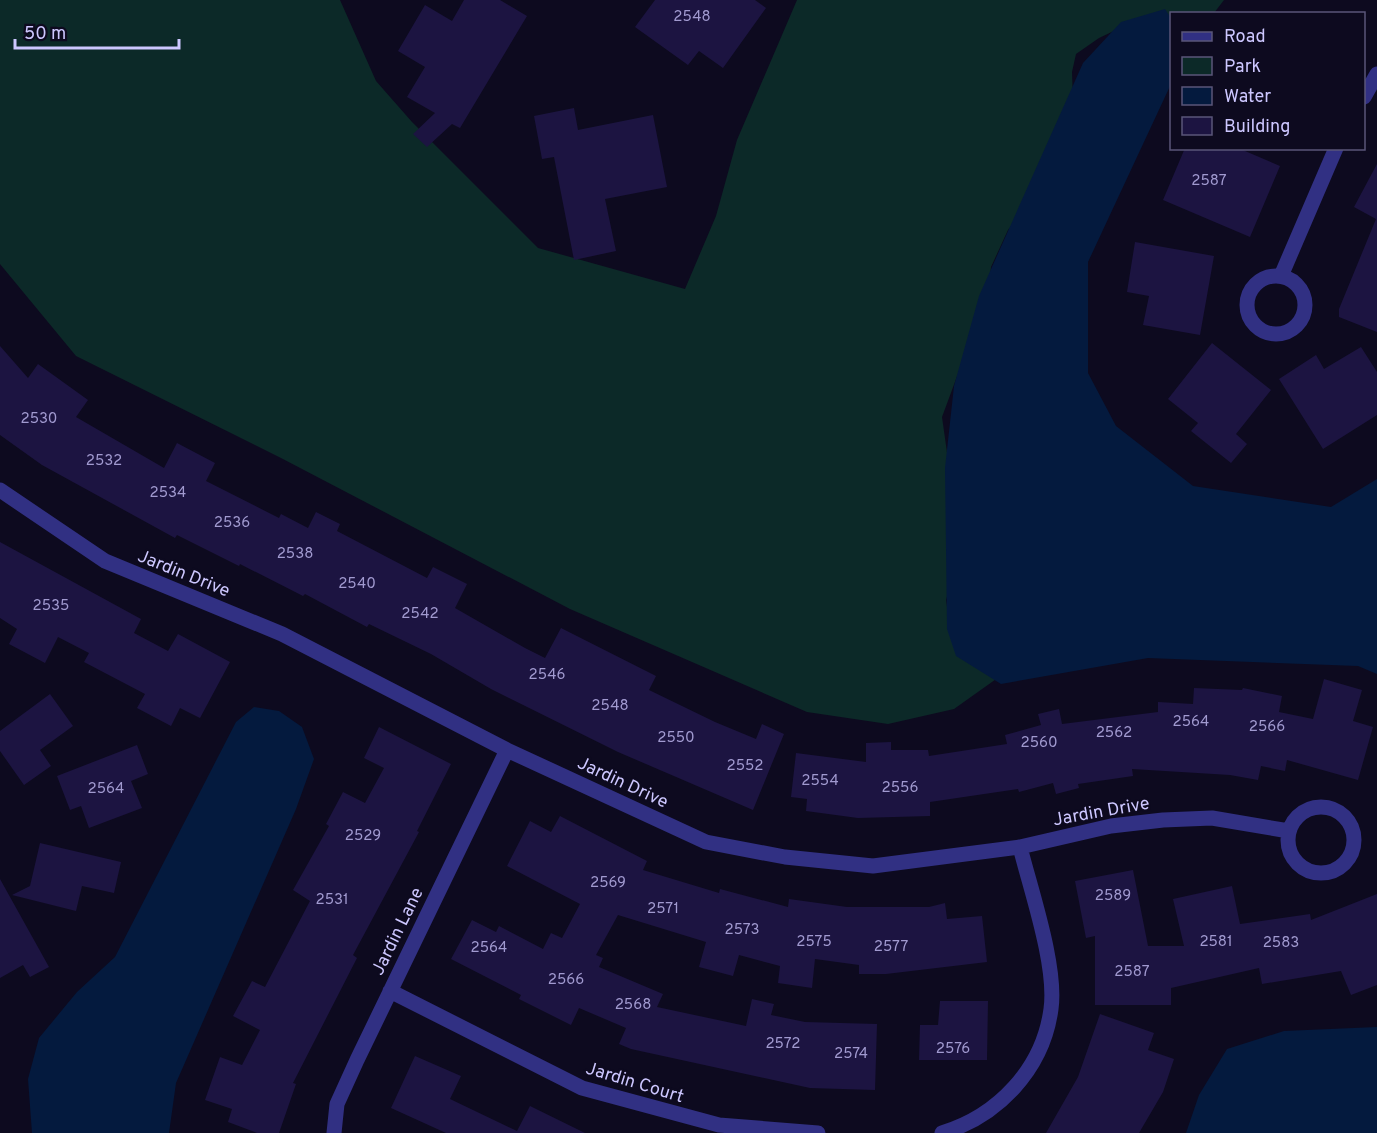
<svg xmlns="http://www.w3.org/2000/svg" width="1377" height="1133" viewBox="0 0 1377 1133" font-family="Overpass,sans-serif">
<rect width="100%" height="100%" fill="#0d0a1f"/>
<path fill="#0c2928" d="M0 0H340L376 81 412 122 538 248 685 289 716 216 737 140 797 0H1224L1214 13 1172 14 1171 21 1137 20 1099 38 1076 54 1072 72 1073 102 1031 202 1008 230 991 267 989 290 942 417 955 509 953 576 946 600 950 626 1006 672 954 709 888 724 807 712 570 609 281 458 76 356 0 264Z"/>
<path fill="#041a3e" d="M1165 9 1171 18V84L1088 262V373L1116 426 1193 486 1331 507 1377 479V674L1358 666 1148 658 1001 684 956 656 947 629 945 468 954 386 979 296 1083 63 1121 22Z
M254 707 279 711 302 727 314 759 296 809 176 1083 169 1133H32L28 1079 39 1038 77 992 115 957 236 722Z
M1377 1027V1133H1186L1199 1095 1227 1049 1284 1031Z"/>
<path fill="#1c1441" d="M464 0H500L527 16 460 128 452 124 427 147 413 134 435 113 407 97 425 67 398 51 425 5 452 21Z
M655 0H755L766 8 723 68 699 51 688 65 635 27Z
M574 108 578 130 653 115 667 187 605 199 616 251 574 260 554 157 542 159 534 116Z
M1185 148H1238L1280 166 1250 237 1163 200Z
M1377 164V332L1339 317V309L1376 219 1354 207Z
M1135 242 1214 256 1200 335 1143 325 1149 296 1127 292Z
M1212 343 1271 390 1236 434 1247 444 1231 463 1191 431 1198 423 1168 399Z
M0 346 28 378 38 364 88 400 76 417 164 468 177 443 215 463 206 481 279 518 281 514 308 528 316 512 340 524 337 531 427 578 433 567 467 584 455 608 525 648 545 658 561 628 656 676 649 690 715 722 756 739 762 724 784 734 753 810 618 752 491 689 431 654 369 624 367 627 305 594 303 596 240 564 239 566 177 535 175 538 42 465 0 435Z
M1361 347 1377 372V415L1323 449 1279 379 1316 355 1324 369Z
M0 542 141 619 134 633 168 651 178 634 230 662 200 718 180 708 171 726 137 708 145 694 84 662 89 653 58 637 45 663 9 644 17 629 0 618Z
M1324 679 1362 690 1353 721 1373 727 1358 780 1287 760 1285 771 1261 766 1258 780 1230 775 1132 769 1133 776 1078 784 1079 788 1056 794 1053 783 1019 792 1018 789 930 802V816L858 818 806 811 807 799 791 797 796 753 866 762V743L891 742V750H928L929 756 1007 744 1005 735 1041 725 1038 714 1059 709 1062 724 1158 712V702L1193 704 1194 688 1242 690 1243 688 1282 696 1279 712 1313 719Z
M50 694 73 726 40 750 51 766 24 785 0 751V731Z
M379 727 451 764 417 831 419 832 353 955 357 958 293 1083 296 1084 279 1133H257L228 1122 232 1109 205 1100 220 1057 242 1065 260 1030 233 1016 252 981 265 987 310 901 293 890 329 826 326 824 343 792 365 803 384 768 364 758Z
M137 745 148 774 131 781 142 808 89 828 81 806 70 810 57 776Z
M560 816 647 861 643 870 719 893 720 889 788 907 789 899 847 907H929L945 903 947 919 982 916 987 962 886 974H859V965L815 959 812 988 778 983 780 966 739 955 733 976 699 967 706 942 618 915 596 955 603 958 599 967 663 994 657 1007 746 1026 752 999 774 1004 771 1015 805 1022 877 1024 875 1090 810 1088 631 1049 619 1044 626 1028 579 1008 571 1025 519 999 521 995 451 959 472 920 496 932 499 926 543 949 551 933 562 938 580 904 507 866 530 821 551 832Z
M40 843 121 862 114 893 82 886 76 911 12 895 30 886Z
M1133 870 1148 946H1184L1173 899 1232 886 1240 924 1310 914 1311 920 1377 894V985L1351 995 1341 971 1262 984 1259 968 1171 988V1005H1095V936L1086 938 1075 881Z
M0 879 49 967 30 977 23 965 0 978Z
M940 1001H988L987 1060H919L920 1025H938Z
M1100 1014 1154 1033 1148 1050 1174 1059 1163 1092 1139 1133H1046L1078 1077Z
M415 1056 461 1076 450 1099 517 1131 530 1106 585 1133H446L391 1108Z"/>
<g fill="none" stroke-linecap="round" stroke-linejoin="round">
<path stroke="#313083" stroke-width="15" d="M1364 97 1377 74
M1247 305a29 29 0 1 1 58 0a29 29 0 1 1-58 0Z
M1281 276 1336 148
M0 490 105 561 282 634 507 750 706 842 785 857 873 866 1020 847 1111 826 1163 820 1212 818 1289 831
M1288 840a33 33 0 1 1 66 0a33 33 0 1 1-66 0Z
M390 991 582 1088 719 1125 818 1133
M334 1133 337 1104 357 1060 507 750
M942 1133C998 1116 1043 1069 1051 1009 1057 966 1031 891 1020 847"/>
</g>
<g text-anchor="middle" stroke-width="4.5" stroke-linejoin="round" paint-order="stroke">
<g font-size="15" fill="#a19ad0">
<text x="692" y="21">2548</text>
<text x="1209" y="185">2587</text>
<text x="39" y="423">2530</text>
<text x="104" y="465">2532</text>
<text x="168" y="497">2534</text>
<text x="232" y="527">2536</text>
<text x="295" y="558">2538</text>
<text x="357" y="588">2540</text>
<text x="51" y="610">2535</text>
<text x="420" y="618">2542</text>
<text x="547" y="679">2546</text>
<text x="610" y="710">2548</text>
<text x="1191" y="726">2564</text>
<text x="1267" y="731">2566</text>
<text x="1114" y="737">2562</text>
<text x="676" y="742">2550</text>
<text x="1039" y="747">2560</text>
<text x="745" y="770">2552</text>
<text x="820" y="785">2554</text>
<text x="900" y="792">2556</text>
<text x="106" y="793">2564</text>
<text x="363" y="840">2529</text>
<text x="608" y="887">2569</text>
<text x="1113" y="900">2589</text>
<text x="332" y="904">2531</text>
<text x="663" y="913">2571</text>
<text x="742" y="934">2573</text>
<text x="814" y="946">2575</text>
<text x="1216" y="946">2581</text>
<text x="1281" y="947">2583</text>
<text x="891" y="951">2577</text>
<text x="489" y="952">2564</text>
<text x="1132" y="976">2587</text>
<text x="566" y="984">2566</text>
<text x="633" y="1009">2568</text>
<text x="783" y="1048">2572</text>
<text x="953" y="1053">2576</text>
<text x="851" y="1058">2574</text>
</g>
<g font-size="18" fill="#cdc7ff" stroke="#0d0a1f">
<text transform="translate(184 573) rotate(22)" y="6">Jardin Drive</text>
<text transform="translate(623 782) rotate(25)" y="6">Jardin Drive</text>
<text transform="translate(1101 811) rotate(-10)" y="6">Jardin Drive</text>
<text transform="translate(397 931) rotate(-64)" y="6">Jardin Lane</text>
<text transform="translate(635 1082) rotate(17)" y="6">Jardin Court</text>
</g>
</g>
<rect x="1170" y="12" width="195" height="138" fill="#0d0a1f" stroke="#5a5679" stroke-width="1.5"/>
<rect x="1182" y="32" width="30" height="9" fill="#313083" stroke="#5a5679" stroke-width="1.5"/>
<text x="1224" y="42" font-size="18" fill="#cdc7ff">Road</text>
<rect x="1182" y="57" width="30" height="18" fill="#0c2928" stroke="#5a5679" stroke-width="1.5"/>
<text x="1224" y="72" font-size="18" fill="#cdc7ff">Park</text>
<rect x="1182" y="87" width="30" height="18" fill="#041a3e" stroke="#5a5679" stroke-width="1.5"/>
<text x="1224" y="102" font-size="18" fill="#cdc7ff">Water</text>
<rect x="1182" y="117" width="30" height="18" fill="#1c1441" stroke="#5a5679" stroke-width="1.5"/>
<text x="1224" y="132" font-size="18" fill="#cdc7ff">Building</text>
<path d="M15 39v9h164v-9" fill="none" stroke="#cdc7ff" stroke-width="3"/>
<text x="24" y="39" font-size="18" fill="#cdc7ff" stroke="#0d0a1f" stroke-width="4.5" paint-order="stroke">50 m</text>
</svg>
